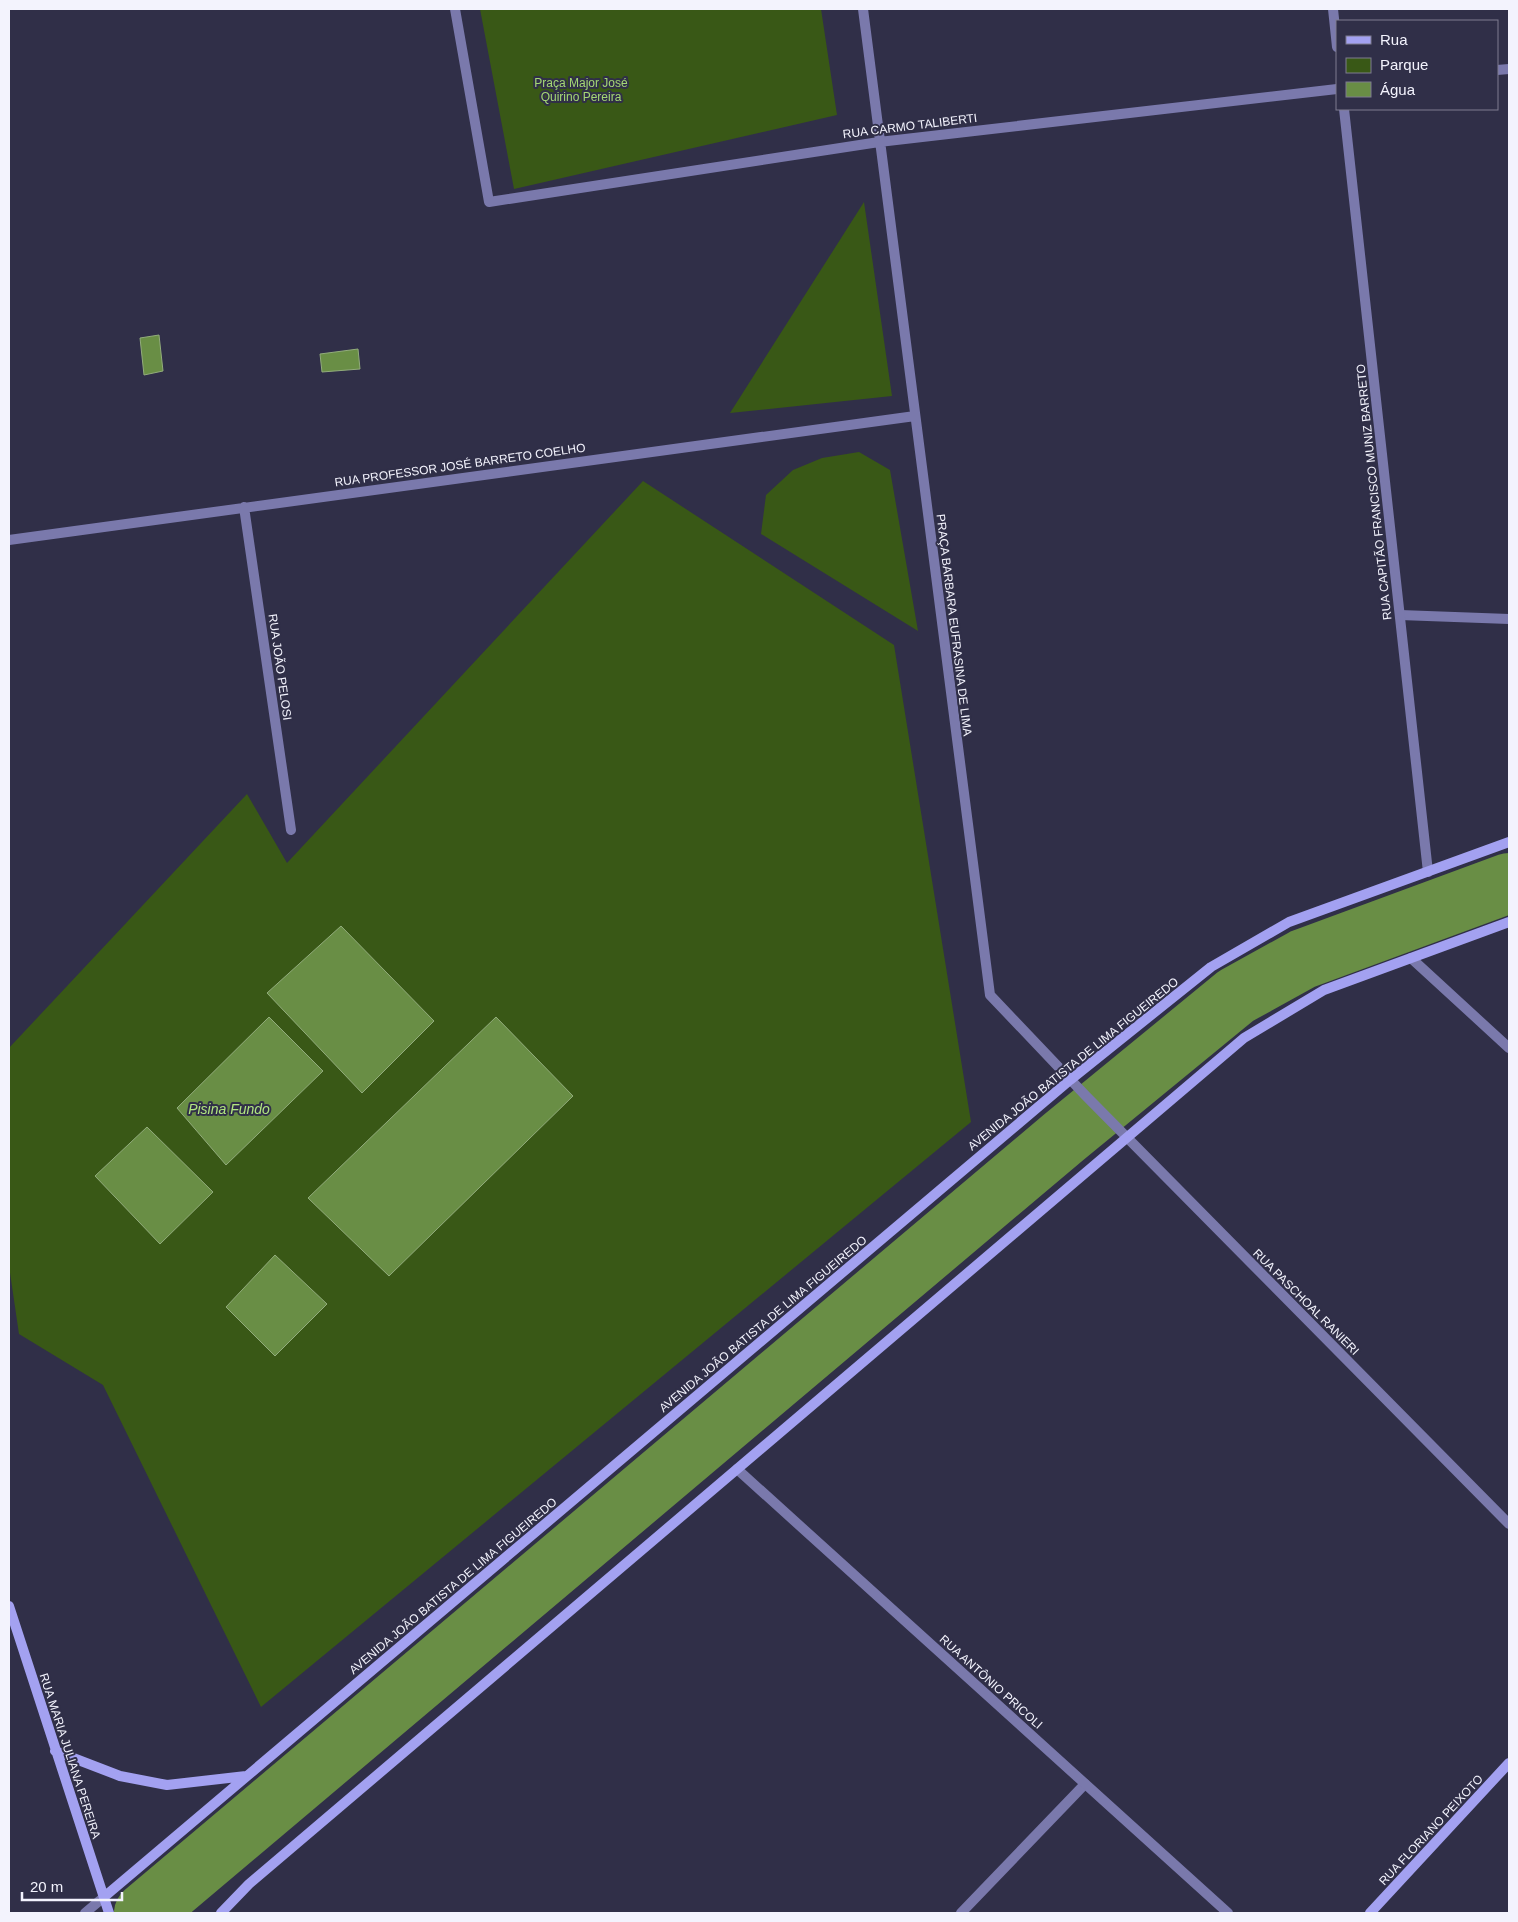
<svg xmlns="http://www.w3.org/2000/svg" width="1518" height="1922" viewBox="0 0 1518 1922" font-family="Helvetica,sans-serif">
<rect width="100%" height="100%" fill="#302f48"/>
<path fill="#395816" d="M480 9H821L837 115 514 189Z
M864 202 892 396 730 413Z
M859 452 890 470 918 631 761 534 766 495 793 470 822 458Z
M643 481 894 645 971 1122 261 1707 103 1385 19 1334 9 1266V1048L247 794 287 863Z"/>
<path fill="#698e45" stroke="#92ac7c" d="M159 335 163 371 144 375 140 338Z
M358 349 360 369 322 372 320 354Z
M341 926 434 1021 362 1093 267 993Z
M269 1017 323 1071 226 1165 177 1108Z
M496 1017 573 1096 389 1276 308 1198Z
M147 1127 213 1192 160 1244 95 1176Z
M275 1255 327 1304 275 1356 226 1307Z"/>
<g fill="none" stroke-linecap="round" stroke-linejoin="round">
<path stroke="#698e45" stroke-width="60" d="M144 1913 1064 1137 1236 996 1303 959 1509 883"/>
<path stroke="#7a79ac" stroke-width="10" d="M1400 615 1509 619
M961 1913 1085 1784"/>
<path stroke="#7a79ac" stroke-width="10" d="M455 9 489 202 879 142 1337 89
M863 9 990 995 1086 1096 1509 1524
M1497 70 1509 69
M244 507 291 830
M9 540 915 416
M1411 958 1509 1048
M737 1469 1228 1913"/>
<path stroke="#7a79ac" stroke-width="10" d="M1333 9 1337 47
M1344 109 1428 872
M85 1913 104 1897"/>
<path stroke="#a3a1f1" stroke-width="10" d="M9 1606 109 1913
M55 1751 120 1776 167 1785 246 1776
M104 1897 1070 1080 1211 967 1289 922 1509 842
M221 1913 249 1884 1244 1038 1324 990 1509 922
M1370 1913 1509 1763"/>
</g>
<g text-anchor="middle" stroke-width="4" stroke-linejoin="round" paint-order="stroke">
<g font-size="12" fill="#a4d774" stroke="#302f48">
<text x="581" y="87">Praça Major José<tspan x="581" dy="14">Quirino Pereira</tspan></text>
</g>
<g font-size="12" fill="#f3f3fd" stroke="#302f48">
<text transform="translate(910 126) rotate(-7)" y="4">RUA CARMO TALIBERTI</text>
<text transform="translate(460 465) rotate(-8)" y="4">RUA PROFESSOR JOSÉ BARRETO COELHO</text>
<text transform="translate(1374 492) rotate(-96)" y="4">RUA CAPITÃO FRANCISCO MUNIZ BARRETO</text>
<text transform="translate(954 625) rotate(83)" y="4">PRAÇA BARBARA EUFRASINA DE LIMA</text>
<text transform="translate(280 667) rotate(82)" y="4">RUA JOÃO PELOSI</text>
<text transform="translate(1073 1064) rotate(-39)" y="4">AVENIDA JOÃO BATISTA DE LIMA FIGUEIREDO</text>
<text transform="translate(1306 1302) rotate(45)" y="4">RUA PASCHOAL RANIERI</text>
<text transform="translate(763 1324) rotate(-40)" y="4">AVENIDA JOÃO BATISTA DE LIMA FIGUEIREDO</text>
<text transform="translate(453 1586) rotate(-40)" y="4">AVENIDA JOÃO BATISTA DE LIMA FIGUEIREDO</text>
<text transform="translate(991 1682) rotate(42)" y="4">RUA ANTÔNIO PRICOLI</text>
<text transform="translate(70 1756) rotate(72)" y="4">RUA MARIA JULIANA PEREIRA</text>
<text transform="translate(1431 1830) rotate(-47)" y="4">RUA FLORIANO PEIXOTO</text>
</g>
<g font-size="14" font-style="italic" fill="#b1e581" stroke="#302f48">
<text x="229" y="1114">Pisina Fundo</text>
</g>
</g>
<rect width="1518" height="1922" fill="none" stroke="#f3f3fd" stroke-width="20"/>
<rect x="1336" y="20" width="162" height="90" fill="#302f48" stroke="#7e7d90"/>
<rect x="1346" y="36" width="25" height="8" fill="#a3a1f1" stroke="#7e7d90"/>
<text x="1380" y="45" font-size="15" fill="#f3f3fd">Rua</text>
<rect x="1346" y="58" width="25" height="15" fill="#395816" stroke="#7e7d90"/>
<text x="1380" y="70" font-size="15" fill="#f3f3fd">Parque</text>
<rect x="1346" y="82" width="25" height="15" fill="#698e45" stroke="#7e7d90"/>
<text x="1380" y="95" font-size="15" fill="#f3f3fd">Água</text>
<path d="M22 1892v8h100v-8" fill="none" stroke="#f3f3fd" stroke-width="2.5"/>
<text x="30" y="1892" font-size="15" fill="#f3f3fd" stroke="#302f48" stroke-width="4" paint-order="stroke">20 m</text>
</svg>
